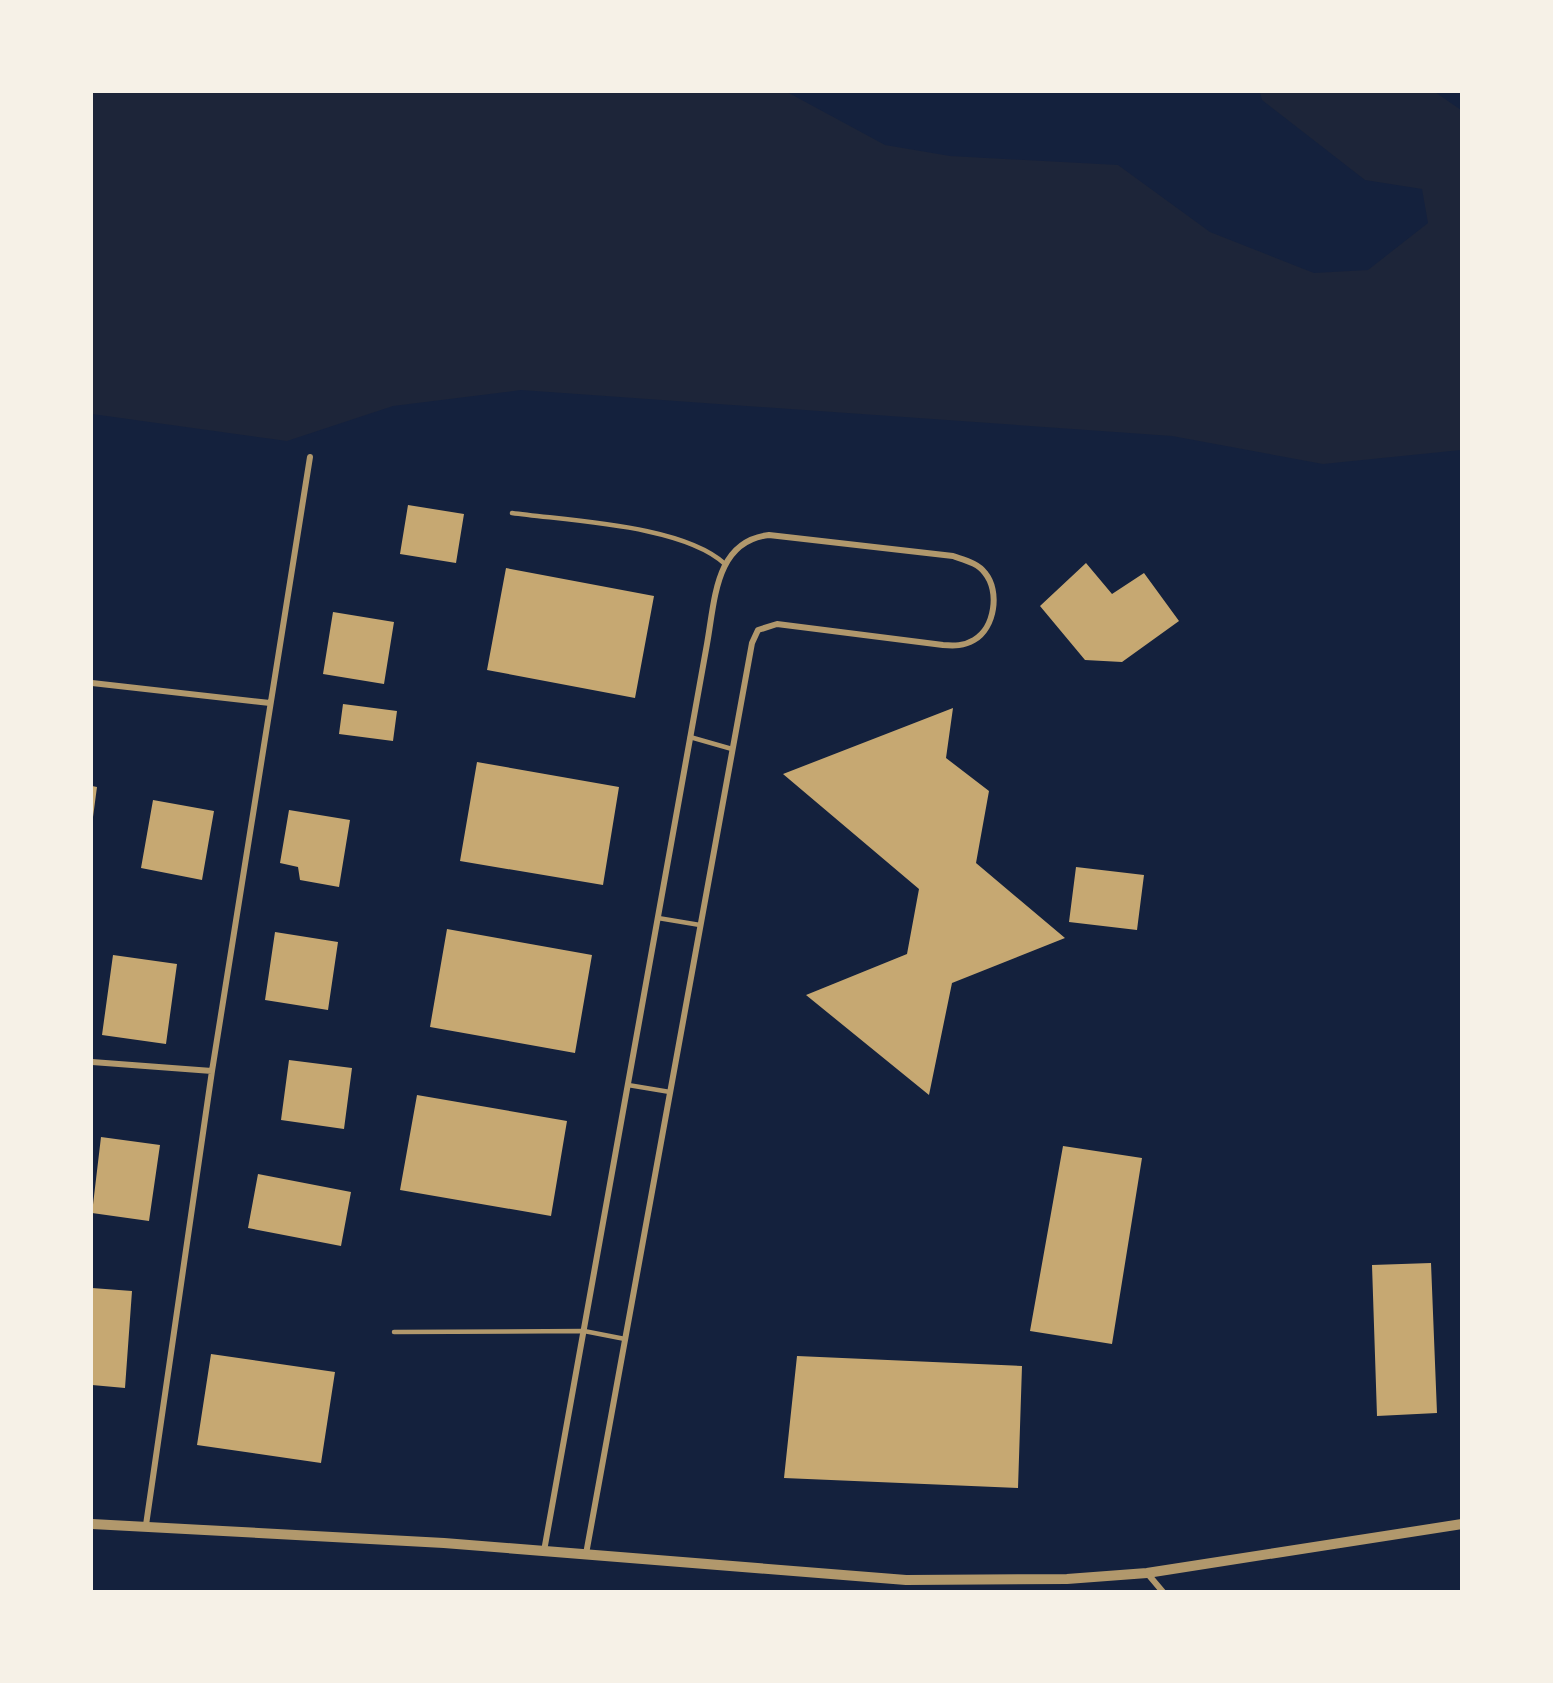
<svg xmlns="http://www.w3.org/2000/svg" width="1553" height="1683" viewBox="0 0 1553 1683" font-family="'Archivo Narrow',sans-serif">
<rect width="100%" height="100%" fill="#14213d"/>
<path fill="#1d2539" d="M92 92H787L885 145 950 156 1118 165 1210 232 1314 273 1368 270 1428 223 1422 189 1365 180 1262 100 1260 92H1435L1461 110V450L1323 464 1172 436 521 390 393 406 287 441 92 414Z"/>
<path fill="#c6a872" d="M408 505 464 514 456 563 400 554Z
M1086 563 1112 594 1144 573 1179 621 1122 662 1085 660 1040 606Z
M506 568 654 596 635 698 487 670Z
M333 612 394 622 384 684 323 674Z
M343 704 397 711 393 741 339 734Z
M953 708 946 758 989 791 976 863 1065 938 952 983 929 1095 806 995 907 954 919 889 783 774Z
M477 762 619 787 603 885 460 861Z
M92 786 97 787 93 817H92Z
M153 800 214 811 202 880 141 868Z
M289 810 350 820 339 887 300 880 298 867 280 863Z
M1076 867 1144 875 1137 930 1069 922Z
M447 929 592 955 575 1053 430 1027Z
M275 932 338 942 328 1010 265 1000Z
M113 955 177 964 166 1044 102 1035Z
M289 1060 352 1068 344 1129 281 1120Z
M417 1095 567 1121 551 1216 400 1190Z
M101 1137 160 1145 149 1221 92 1213Z
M1063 1146 1142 1158 1112 1344 1030 1331Z
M258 1174 351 1192 341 1246 248 1228Z
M1431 1263 1437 1413 1377 1416 1372 1265Z
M92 1288 132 1291 125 1388 92 1385Z
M211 1354 335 1372 321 1463 197 1445Z
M797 1356 1022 1366 1018 1488 784 1478Z"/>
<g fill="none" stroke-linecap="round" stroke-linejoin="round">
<path stroke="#b1986c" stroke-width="4.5" d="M512 513C570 521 683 525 725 564
M690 737 732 749
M658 918 700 925
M628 1085 670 1092
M394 1332 584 1331 625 1339"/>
<path stroke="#b1986c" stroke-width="6" d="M92 683 270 703
M92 1062 212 1071
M146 1525 212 1071 310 457
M544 1551 707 644C715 600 715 541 769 535L953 556C964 560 978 563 985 573 1000 591 995 628 974 640 964 646 954 646 943 645L777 624 758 630 752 643 586 1554
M1147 1573 1163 1592"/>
<path stroke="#b1986c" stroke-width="10" d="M92 1524 444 1543 906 1580 1067 1579 1147 1573 1462 1524"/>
</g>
<rect width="1553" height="1683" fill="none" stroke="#f6f1e7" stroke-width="186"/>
</svg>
